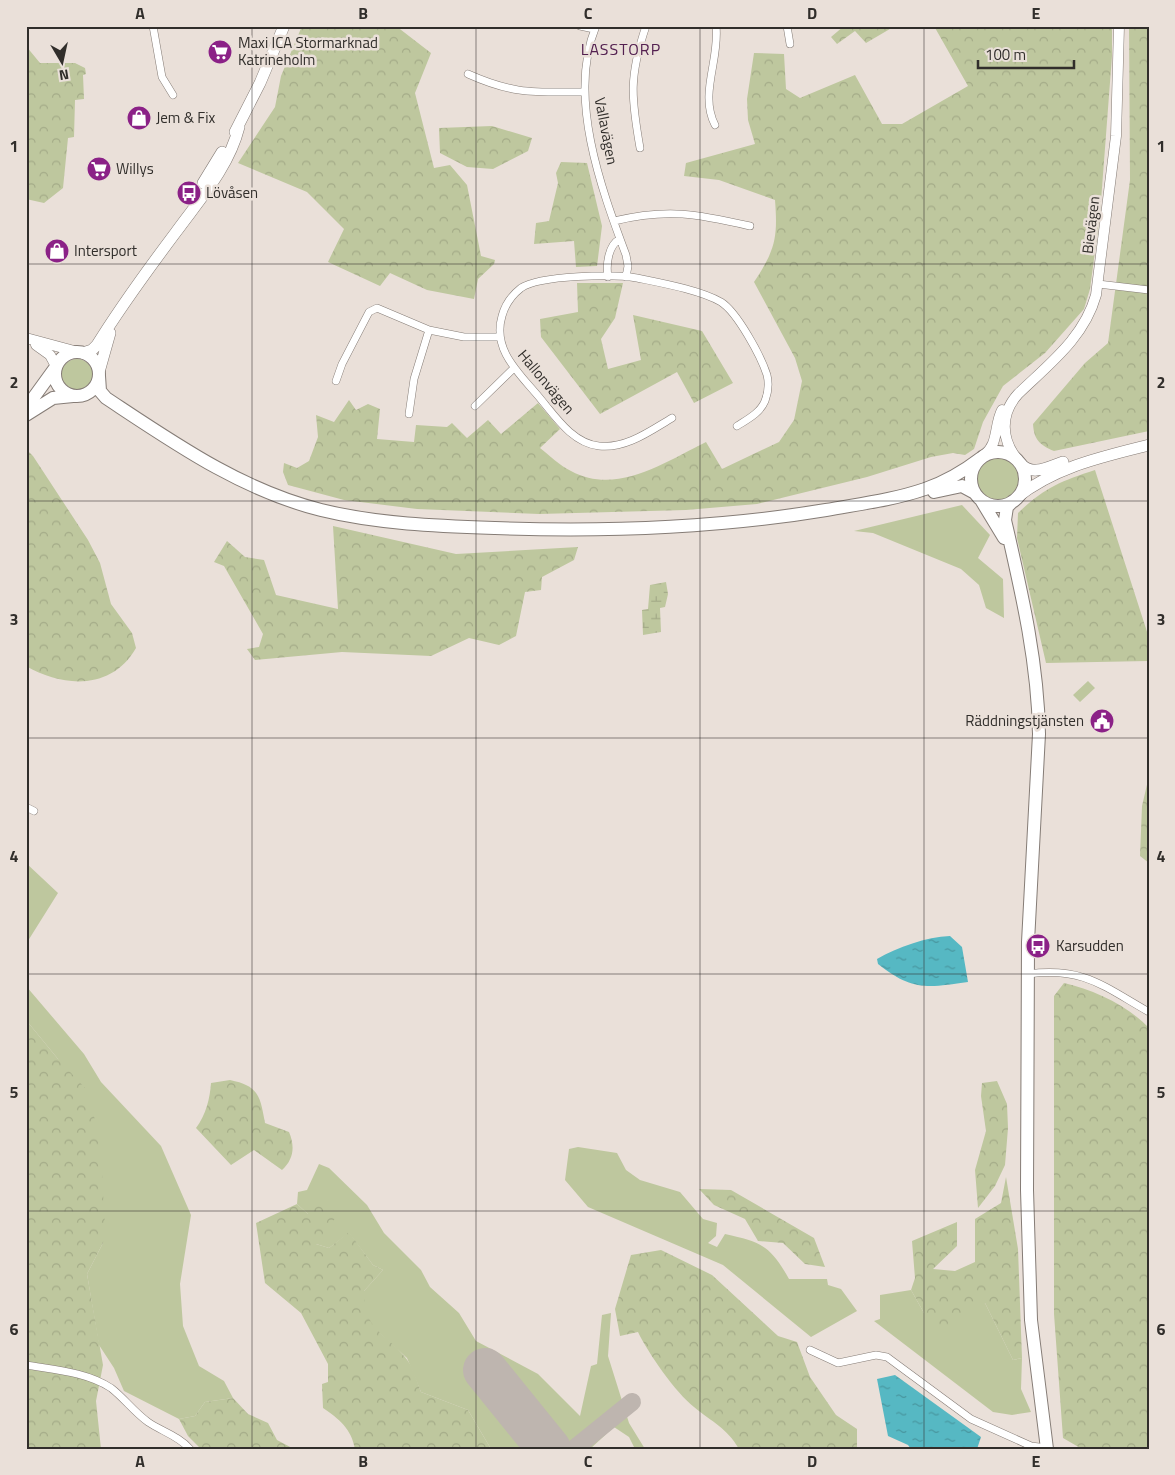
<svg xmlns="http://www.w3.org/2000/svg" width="1175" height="1475" viewBox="0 0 1175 1475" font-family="'Titillium Web',sans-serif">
<defs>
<pattern id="forest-crowns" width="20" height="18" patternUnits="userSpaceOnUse" patternTransform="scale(1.25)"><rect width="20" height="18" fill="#bec79e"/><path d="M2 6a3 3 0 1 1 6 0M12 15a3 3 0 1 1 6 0" fill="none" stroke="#a4ab88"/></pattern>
<pattern id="wetland-marsh" width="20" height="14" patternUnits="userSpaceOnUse" patternTransform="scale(1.25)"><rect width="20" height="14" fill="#bec79e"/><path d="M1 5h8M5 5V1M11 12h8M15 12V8" fill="none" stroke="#a4ab88"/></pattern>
<pattern id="water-ripples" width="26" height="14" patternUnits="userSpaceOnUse" patternTransform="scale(1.25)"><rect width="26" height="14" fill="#56b8c3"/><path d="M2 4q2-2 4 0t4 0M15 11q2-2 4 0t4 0" fill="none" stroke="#48969f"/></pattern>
</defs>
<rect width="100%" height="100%" fill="#eae0d9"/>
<path fill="#bec79e" d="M61 375a16 16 0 1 1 32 0a16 16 0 1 1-32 0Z
M977 479a21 21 0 1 1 42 0a21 21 0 1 1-42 0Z
M962 505 990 535 978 558 1003 579 1004 618 986 608 979 585 961 569 873 533 854 531Z
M1088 681 1095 688 1080 702 1073 695Z
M26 863 58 893 26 944Z
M26 986 84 1054 101 1082 161 1146 191 1215 180 1284 183 1326 199 1366 224 1381 233 1398 205 1402 195 1416 179 1419 124 1391 114 1368 99 1345 87 1274 103 1243 58 1059 26 1020Z
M578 1147 617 1153 626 1170 640 1180 680 1192 703 1219 717 1223 716 1236 708 1243 717 1247 725 1234C761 1242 770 1245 789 1279H827L828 1285 841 1289 857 1311 811 1337 723 1265 588 1207 565 1180 569 1149Z
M319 1164 329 1168 367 1205 384 1233 421 1270 430 1287 459 1313 476 1341 538 1374 580 1416 591 1366 597 1364 602 1315 611 1313 608 1356 629 1423 645 1449H635L629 1437 614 1427 590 1449H491L468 1410 421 1392 407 1358 373 1327 364 1310V1291L383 1270 373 1265 349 1233 329 1248 316 1244 308 1214 297 1204 298 1192 307 1190Z
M911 1290 924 1313 985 1303 1013 1360 1022 1358 1021 1389 1031 1412 1012 1415 993 1412 874 1321 880 1319V1295Z"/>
<path fill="url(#forest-crowns)" d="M302 26H396L431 53 415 93 434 168 450 165 467 185 481 256 495 260 494 264 478 279 474 299 427 290 390 273 380 286 328 262 344 229 307 192 238 163 275 107 281 76Z
M844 26H895L866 43 855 31 837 44 831 37Z
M934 26H1112V56L1100 214 1090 289 1084 309 1045 353 1003 386 983 422 974 449 965 455 953 453 931 457 867 477 757 504 686 510 539 514 417 509 344 500 288 485 283 472 284 463 297 468 309 461 318 437 316 415 334 422 349 400 356 410 368 404 380 409 377 439 414 442 416 425 447 427 452 423 467 438 488 420 501 434 538 403 560 429 540 448C549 455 560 466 571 471 617 496 665 462 706 442L722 469 779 442 794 420 802 381 795 358 754 282C775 250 778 239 775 200L719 180 684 176 686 163 755 144 748 120 747 99 754 53 784 54 786 89 800 98 855 75 882 124H902L968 86Z
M1129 26H1149V431L1054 451C1040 445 1034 440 1033 424L1085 363 1108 343 1130 180Z
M26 46 40 63H75L85 68 86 74 83 75 84 99 75 100 74 137 68 138 63 188 44 203 26 199Z
M492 126 532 138 528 151 493 169 467 167 440 153 439 128Z
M561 162 587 163 602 226 597 266 576 267 574 241 534 244 536 223 549 221 558 183 556 173Z
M577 283H623L615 318 601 339 608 369 641 360 633 315 702 331 733 383 694 403 677 372 600 414 541 337 540 319 578 312Z
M26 449 33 456 88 540 100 563 111 604 132 633 136 648C112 690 64 688 26 666Z
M1095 470 1149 638V713L1148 661 1046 663 1017 538 1018 513C1044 488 1061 481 1095 470Z
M333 526 456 554 578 547 574 560 542 577 541 590 525 592 516 636 499 645 469 638 431 656 342 652 255 660 247 649 259 647 263 634 224 566 214 562 227 541 245 557 264 560 276 595 338 609Z
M1149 776V863L1140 856 1142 806Z
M1064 983C1094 990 1127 1005 1149 1028V1449H1082L1063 1438 1054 1314V996Z
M26 1020 58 1059 86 1089 100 1137 105 1228 103 1243 87 1274 103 1365 96 1401 101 1449H26Z
M230 1080C259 1086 260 1096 265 1123L289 1132C295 1146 294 1159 282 1170L254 1150 231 1165 196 1128C206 1115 210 1098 211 1083Z
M997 1081 1007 1104 1008 1128 1005 1165 995 1186 978 1208 975 1170 986 1131 981 1096 982 1083Z
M1006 1177 1018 1249 1022 1358 1013 1360 985 1303 946 1334 924 1313 911 1290 915 1278 912 1241 957 1222V1246L933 1269 955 1271 975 1262V1219L1001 1203Z
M699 1189 731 1190 814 1238 825 1267 805 1264 783 1243 758 1241 745 1219 714 1205Z
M318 1201 337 1216 316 1244 329 1248 349 1232 373 1265 383 1270 364 1291C364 1331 384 1331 405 1357 413 1366 417 1382 421 1392L468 1410 491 1449H355C351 1428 339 1419 323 1408L322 1384 328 1382V1364L301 1313 265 1283 256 1223 297 1204 308 1214Z
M661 1250 712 1275 778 1336 797 1342 810 1377 836 1415 857 1429V1449H739C727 1428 712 1422 694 1407 676 1393 648 1353 638 1332L620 1336 615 1309 631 1255Z
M233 1398 248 1414 268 1423 277 1440 294 1449H201L188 1436 179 1419 195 1416 205 1402Z"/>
<path fill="url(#wetland-marsh)" d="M666 582 668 594 665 607 660 608 661 632 643 635 642 610 648 609 650 585Z"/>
<path fill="url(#water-ripples)" d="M950 936 962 947 968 982C927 988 912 991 878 964L877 959C898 947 926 937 950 936Z
M895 1375 981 1437 977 1449H911L908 1445 888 1436 877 1379Z"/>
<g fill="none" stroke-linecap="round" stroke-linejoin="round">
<path stroke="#beb5af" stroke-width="18" d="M575 1448 632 1402"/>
<path stroke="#beb5af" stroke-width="44" d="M485 1370 549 1449"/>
<defs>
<path id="street" d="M153 26 162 77 173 95
M580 26 594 29
M596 26C567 96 601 188 626 255L628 266 626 277
M787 26 790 44
M468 74C515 95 535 92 584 92
M715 125C699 94 720 59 716 26
M640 148C631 97 629 76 646 26
M614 221C668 208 697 214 750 226
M608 277C606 265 608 245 620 239
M1098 284 1149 290
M336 381 342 364 369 312 377 308 429 330 464 337H500
M475 406 514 368
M409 414 414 379 429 330
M672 418C650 431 626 449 599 446 572 443 555 416 539 397 519 373 492 350 502 316 505 305 512 295 521 288 540 275 614 274 637 278 661 283 700 290 721 302 737 312 761 356 767 375 769 383 768 393 765 401 760 413 748 419 737 426
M26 807 34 811
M1028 974C1084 967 1103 986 1149 1012
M810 1350 838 1363 876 1355 887 1357 971 1419 1031 1446 1047 1448
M26 1365C55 1370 86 1372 111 1388 124 1398 134 1412 148 1422 161 1431 179 1436 190 1449"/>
<path id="secondary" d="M26 338 78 352
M36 345 50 355 56 366
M984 455C999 444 994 425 1002 410
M1017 459C1001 439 1000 414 1018 394 1049 364 1084 338 1096 295L1116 136 1119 26"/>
<path id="primary" d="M235 132 260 83 284 26
M203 183 222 152
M83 353 92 350 97 345C121 306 149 268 176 232 200 199 229 167 239 127
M99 372 110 333
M1020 463C1032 477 1048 467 1063 462
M1016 498C1055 467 1101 457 1149 445"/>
<path id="highway" d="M55 374a22 22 0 1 1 44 0a22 22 0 1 1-44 0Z
M99 376 100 391 106 398C174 443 241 490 321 510 378 524 437 526 495 528 605 532 717 528 826 510 859 504 893 500 925 489 945 482 964 471 981 458
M26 408 55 368
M26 415 53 398 73 396
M971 479a27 27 0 1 1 54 0a27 27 0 1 1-54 0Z
M934 492 962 486 975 493
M981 500 1004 538
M1013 501 1007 507 1005 520C1021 590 1038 661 1039 734L1028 942 1027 1190 1031 1320 1047 1449"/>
</defs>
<use href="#street" stroke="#857c76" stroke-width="8"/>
<use href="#secondary" stroke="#857c76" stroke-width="11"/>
<use href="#primary" stroke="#857c76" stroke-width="12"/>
<use href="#highway" stroke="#857c76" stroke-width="14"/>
<use href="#street" stroke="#fff" stroke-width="7"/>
<use href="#secondary" stroke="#fff" stroke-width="10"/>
<use href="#primary" stroke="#fff" stroke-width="11"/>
<use href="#highway" stroke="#fff" stroke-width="12"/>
</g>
<path fill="none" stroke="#312e2b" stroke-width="1" stroke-opacity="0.55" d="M252 26V1449M476 26V1449M700 26V1449M924 26V1449M26 264H1149M26 501H1149M26 738H1149M26 974H1149M26 1211H1149"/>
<defs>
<symbol id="supermarket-disc" viewBox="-11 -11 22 22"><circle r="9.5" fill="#8b2187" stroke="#eae0d9"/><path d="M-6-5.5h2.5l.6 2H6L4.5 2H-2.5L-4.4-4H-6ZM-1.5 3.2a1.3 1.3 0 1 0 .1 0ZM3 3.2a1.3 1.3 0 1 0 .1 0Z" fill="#fff"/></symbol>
<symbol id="shop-disc" viewBox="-11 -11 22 22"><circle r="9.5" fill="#8b2187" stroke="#eae0d9"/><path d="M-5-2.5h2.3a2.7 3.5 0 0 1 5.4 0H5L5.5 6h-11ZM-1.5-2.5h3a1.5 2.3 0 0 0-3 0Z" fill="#fff"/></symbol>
<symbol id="bus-disc" viewBox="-11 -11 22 22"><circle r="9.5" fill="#8b2187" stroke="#eae0d9"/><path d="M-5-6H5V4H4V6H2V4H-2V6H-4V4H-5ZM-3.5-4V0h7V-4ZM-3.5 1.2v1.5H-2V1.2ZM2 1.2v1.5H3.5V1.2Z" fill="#fff"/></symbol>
<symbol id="civic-disc" viewBox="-11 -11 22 22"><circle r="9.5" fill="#8b2187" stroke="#eae0d9"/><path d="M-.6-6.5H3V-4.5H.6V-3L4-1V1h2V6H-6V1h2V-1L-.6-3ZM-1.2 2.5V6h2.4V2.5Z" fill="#fff"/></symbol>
</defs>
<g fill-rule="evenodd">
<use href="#supermarket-disc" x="206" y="38" width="28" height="28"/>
<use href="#shop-disc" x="125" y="104" width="28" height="28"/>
<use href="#supermarket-disc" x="85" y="155" width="28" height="28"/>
<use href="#bus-disc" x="175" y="179" width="28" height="28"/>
<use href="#shop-disc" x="43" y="237" width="28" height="28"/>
<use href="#civic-disc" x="1088" y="707" width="28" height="28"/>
<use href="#bus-disc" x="1024" y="932" width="28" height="28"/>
</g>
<g text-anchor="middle" stroke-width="5" stroke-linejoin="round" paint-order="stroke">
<g font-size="15" fill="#312e2b" stroke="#eae0d9" text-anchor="start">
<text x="238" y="48">Maxi ICA Stormarknad<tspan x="238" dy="17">Katrineholm</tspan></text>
<text x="156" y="123">Jem &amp; Fix</text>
<text x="116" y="174">Willys</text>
<text x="206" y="198">Lövåsen</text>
<text x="74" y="256">Intersport</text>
<text x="1084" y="726" text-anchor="end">Räddningstjänsten</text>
<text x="1056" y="951">Karsudden</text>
</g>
<g font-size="15" fill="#312e2b" stroke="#eae0d9">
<text transform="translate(606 131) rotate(79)" y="5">Vallavägen</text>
<text transform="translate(1091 225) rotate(-83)" y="5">Bievägen</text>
<text transform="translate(546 382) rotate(50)" y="5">Hallonvägen</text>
</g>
<g font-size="16" letter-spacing="1" fill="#532050" stroke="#eae0d9">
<text x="621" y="55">LASSTORP</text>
</g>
</g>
<rect width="1175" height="1475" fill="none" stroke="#eae0d9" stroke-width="55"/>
<g transform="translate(62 62) rotate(171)" stroke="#eae0d9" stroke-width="4" paint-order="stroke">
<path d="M0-4L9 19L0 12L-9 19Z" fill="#312e2b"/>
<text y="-8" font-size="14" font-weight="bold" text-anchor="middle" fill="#312e2b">N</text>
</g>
<path d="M978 60v8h96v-8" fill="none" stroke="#312e2b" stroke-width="2.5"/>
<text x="985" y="60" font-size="15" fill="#312e2b" stroke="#eae0d9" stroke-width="4" paint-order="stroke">100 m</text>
<rect x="28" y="28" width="1120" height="1420" fill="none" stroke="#312e2b" stroke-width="2"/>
<g font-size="16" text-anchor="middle" font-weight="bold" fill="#312e2b">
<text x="140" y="19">A</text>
<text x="363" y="19">B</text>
<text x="588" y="19">C</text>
<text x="812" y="19">D</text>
<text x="1036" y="19">E</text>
<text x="14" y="152">1</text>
<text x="1161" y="152">1</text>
<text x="14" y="388">2</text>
<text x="1161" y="388">2</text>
<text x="14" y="625">3</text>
<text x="1161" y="625">3</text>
<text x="14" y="862">4</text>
<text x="1161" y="862">4</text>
<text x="14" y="1098">5</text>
<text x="1161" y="1098">5</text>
<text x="14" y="1335">6</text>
<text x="1161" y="1335">6</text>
<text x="140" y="1467">A</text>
<text x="363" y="1467">B</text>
<text x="588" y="1467">C</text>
<text x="812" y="1467">D</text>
<text x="1036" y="1467">E</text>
</g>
</svg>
